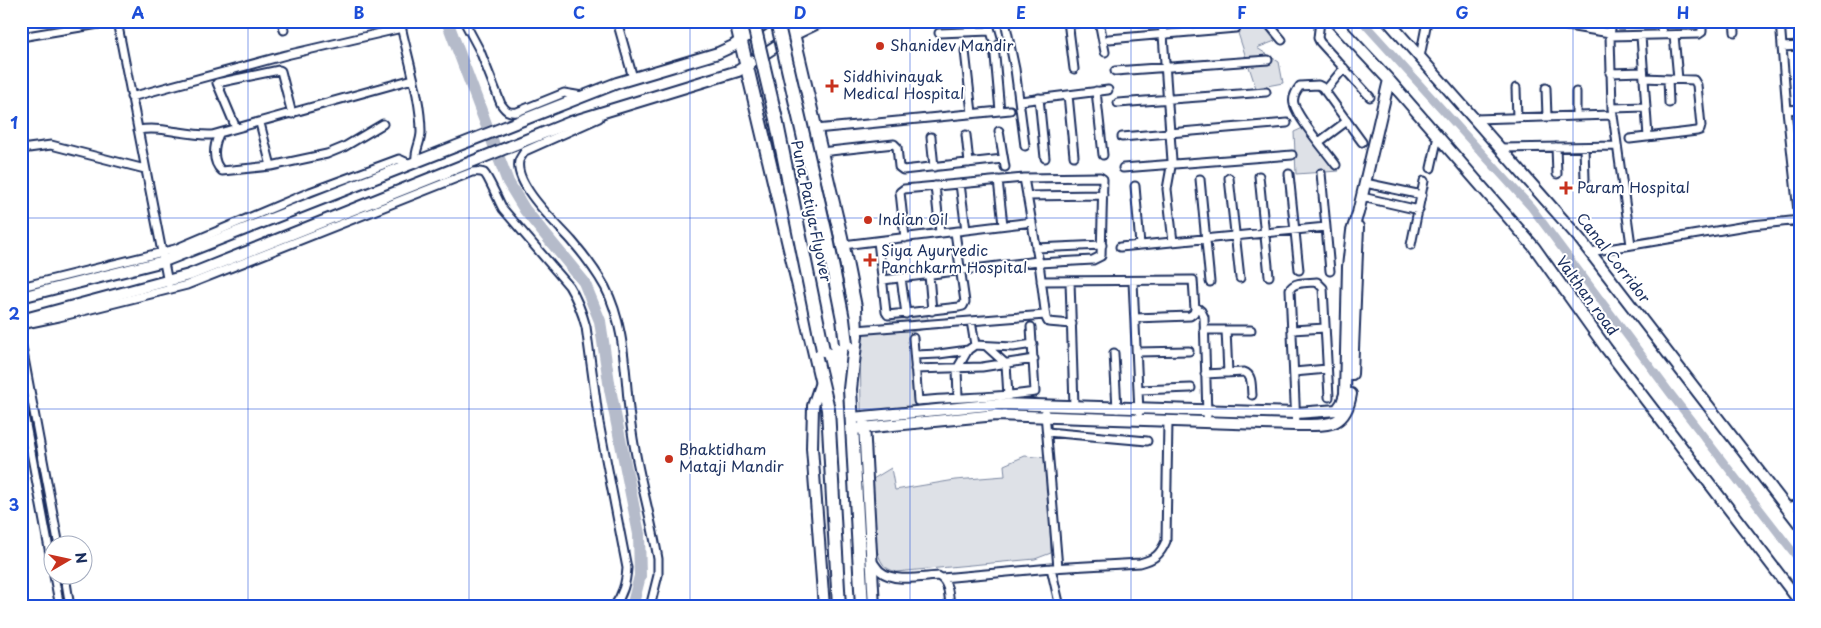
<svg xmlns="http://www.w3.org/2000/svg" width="1821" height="628" viewBox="0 0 1821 628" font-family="'Playpen Sans',sans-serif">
<rect width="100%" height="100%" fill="#fff"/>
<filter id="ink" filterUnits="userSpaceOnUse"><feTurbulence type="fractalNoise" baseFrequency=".02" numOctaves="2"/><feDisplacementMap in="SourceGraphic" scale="10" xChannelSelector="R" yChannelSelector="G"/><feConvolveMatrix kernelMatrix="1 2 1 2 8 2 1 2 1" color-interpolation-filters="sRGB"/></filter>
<g filter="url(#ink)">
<path fill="#dee1e7" stroke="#7c88a2" d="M1234 21 1261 22 1275 41 1257 48 1279 62 1283 83 1256 88Z
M1305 127 1339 171 1296 174 1294 132Z
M926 313 931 328 910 332 915 415 1012 407V421L963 423 874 433 861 410 860 333 891 331V318Z
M1025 456 1047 458 1051 553 1035 559 896 572C891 570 885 568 883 564 871 549 873 499 873 479L891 468 895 490 955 480 1005 476 1004 465Z"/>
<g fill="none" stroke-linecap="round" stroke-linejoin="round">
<path stroke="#b5bbca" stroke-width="8" d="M1362 21 1531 207 1670 393 1800 561"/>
<path stroke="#b5bbca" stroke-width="12" d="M447 21 508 182 525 210 584 282 600 321 610 389 639 534 640 576 632 607"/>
<defs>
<path id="street" d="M117 21 168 283
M282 21 284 30
M400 21C407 56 421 98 421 132 421 143 414 151 416 162
M464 21 480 51 501 104C506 111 508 113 517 112L564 93 582 96
M617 21 633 78
M988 21 993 38
M1005 21 1015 69 1025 146
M1068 21 1074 69
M1099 21 1105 52
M1162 21 1172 161 1167 189 1173 242
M1266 21 1282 40
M1320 21 1318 38 1320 42 1370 97
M1549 21 1550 23 1610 33
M1612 21 1610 36 1612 108 1631 245
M1660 21 1662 35
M1734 21 1735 32
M1780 21 1787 110 1800 230
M1068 24 1092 21
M939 33 990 31
M1674 35 1678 79
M1610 36 1699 34 1702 32V21
M1641 36 1648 137
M21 37 117 21
M1109 39 1236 28
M994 45 1000 111
M1782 47 1800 46
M965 51 972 113
M1420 57 1427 21
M1115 71 1268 60
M1610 73 1643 72
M1668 79 1669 103
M1516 88 1517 118
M1546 88 1547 117
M1096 91 1103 155
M1325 91 1344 68
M1068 95 1074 156
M131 97 286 55 402 28
M1039 98 1045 158
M1020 101 1108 90
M1118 103 1266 92
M1612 108 1646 107
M1787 110 1800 109
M1576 116V92
M599 118 525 151C523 154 520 158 519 161 514 185 557 224 572 241 584 255 596 271 605 287 628 331 624 385 632 432 638 475 651 516 658 559V575L650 607
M1475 119 1613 115
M260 123 271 166
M236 128 217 83 279 70 281 71 292 114
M816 129 1010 110
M138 130C165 126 185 136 212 135L413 79
M999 131 1005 167
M219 134C214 145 211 161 222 171L271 166 327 154 344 147 383 124
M966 135 969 163
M931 137 934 167
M1122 137 1287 123
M1630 139 1697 131 1700 130 1701 126 1697 85 1694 80 1644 78
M1319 142 1347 121
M1556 147 1557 174
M1584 147 1585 179
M1501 148 1617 146
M21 149 51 145 145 169
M821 152 894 144 897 147 899 167 903 170 1003 159
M1336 165C1326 151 1298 119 1294 104 1292 97 1296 91 1300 86L1318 85 1322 87 1362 142
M1123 168 1292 155
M1431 168 1438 136
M1321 173 1330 271
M1289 174 1299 270
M1259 176 1269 276
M1024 178 1039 263 1046 318 1048 322 1072 324
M1229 178 1240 278
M1200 179 1210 282
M998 180 1003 225
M1365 183 1422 195
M960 184 966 230
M935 186 940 233
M1135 186 1140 245
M1027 196 1103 195
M1362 197 1419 210
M905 238 900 192 904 189 1024 178 1100 177 1103 179 1101 256 1093 260 1039 263
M878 241 886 312 888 315 959 307 963 306 965 302 955 232
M843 245 1032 222
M1411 245 1424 181
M1120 247 1326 227
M1036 248 1102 245
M1590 252 1752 225 1800 220
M929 275 932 311
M901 278 906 314
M883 280 1038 261
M1041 281 1193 280 1195 309 1194 313 1190 316 1135 318
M1070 281 1074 406
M1133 281 1139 412
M21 287 175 249 310 192 399 159 410 164
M1195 306 1201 311 1204 317 1207 415
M971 321 975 345
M21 325 59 317 187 285 472 172C477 172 480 171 484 173 488 176 499 202 503 209L569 286C577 299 582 312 586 327L599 423 627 568C626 583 623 594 614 607
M856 330 1045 315
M1204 330H1251
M1226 330 1228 373
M1292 330 1325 328
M913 338 918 401C957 397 996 398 1035 392L1031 327
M21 342 59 546
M986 346 1006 364 1008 396
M1137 352 1189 351
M1114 353 1117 409
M915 355 939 354 968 350 975 345 1013 347 1033 344
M915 369 982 367 1034 359
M1294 372 1327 369
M1205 374 1244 372C1253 375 1251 387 1252 395
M1139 390 1191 388
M958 397 957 369 968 350
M21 398 52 565
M1045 413 1058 568
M1296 425 1290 289C1295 281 1308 283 1317 282L1323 288 1329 397
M1047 432 1147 441
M1786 507 1800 504
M872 561C875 564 877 568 880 571 894 583 921 577 938 576 949 581 949 596 950 607
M1051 568 1060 607
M54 576 60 607
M65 576 70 607
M942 578 1051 568 1140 563C1155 559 1160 555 1166 541L1168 421"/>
<path id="secondary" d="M1334 21 1389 80 1534 247 1606 348 1800 602
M1388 21 1579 238 1800 525
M21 297 164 261 617 83 718 53 733 46 768 21
M21 320 189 275 571 122 738 71 793 35 822 21
M1352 374 1358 227
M821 382 813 406 812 448 824 607
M852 418 1000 404 1296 413 1337 410 1342 403 1345 394 1348 267 1352 231 1358 213 1389 80
M864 424 874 607
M852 429 996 415 1294 425C1324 424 1345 431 1351 394"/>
<path id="highway" d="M736 21 828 409 839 607
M790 21 841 237 855 307 856 336 850 389 862 607"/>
</defs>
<use href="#street" stroke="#1b2f5e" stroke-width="11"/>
<use href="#secondary" stroke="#1b2f5e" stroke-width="14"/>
<use href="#highway" stroke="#1b2f5e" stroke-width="16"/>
<use href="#street" stroke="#fff" stroke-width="7"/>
<use href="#secondary" stroke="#fff" stroke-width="10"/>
<use href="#highway" stroke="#fff" stroke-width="12"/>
<defs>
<path id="highway-bridge" d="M753 21 776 119 823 350
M777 21 827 239 843 319 846 344"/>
</defs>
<use href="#highway-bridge" stroke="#1b2f5e" stroke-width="16" stroke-linecap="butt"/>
<use href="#highway-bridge" stroke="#fff" stroke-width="12"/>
</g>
</g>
<path fill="none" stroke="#1d4ed8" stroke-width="1" stroke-opacity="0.55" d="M248 21V607M469 21V607M690 21V607M910 21V607M1131 21V607M1352 21V607M1573 21V607M21 218H1800M21 409H1800"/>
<g fill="#c8321e" stroke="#fff" stroke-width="2">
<circle cx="880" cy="46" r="5"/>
<path d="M829.5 78.5h5v5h5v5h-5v5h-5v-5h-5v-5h5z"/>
<path d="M1563.5 180.5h5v5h5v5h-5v5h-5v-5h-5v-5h5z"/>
<circle cx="868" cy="220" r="5"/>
<path d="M867.5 252.5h5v5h5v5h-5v5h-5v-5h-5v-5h5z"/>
<circle cx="669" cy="459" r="5"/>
</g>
<g text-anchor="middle" stroke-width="4" stroke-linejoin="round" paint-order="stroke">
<g font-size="15" fill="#1b2f5e" stroke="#fff" text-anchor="start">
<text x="890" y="51">Shanidev Mandir</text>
<text x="843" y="82">Siddhivinayak<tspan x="843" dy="17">Medical Hospital</tspan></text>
<text x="1577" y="193">Param Hospital</text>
<text x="878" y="225">Indian Oil</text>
<text x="881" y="256">Siya Ayurvedic<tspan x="881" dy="17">Panchkarm Hospital</tspan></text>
<text x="679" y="455">Bhaktidham<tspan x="679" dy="17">Mataji Mandir</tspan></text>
</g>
<g font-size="15" fill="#1b2f5e" stroke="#fff">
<text transform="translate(811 211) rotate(78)" y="5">Puna Patiya Flyover</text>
<text transform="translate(1613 258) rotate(52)" y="5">Canal Corridor</text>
<text transform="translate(1587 296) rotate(54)" y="5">Valthan road</text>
</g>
</g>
<rect width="1821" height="628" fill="none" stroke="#fff" stroke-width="55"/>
<g transform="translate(68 560) rotate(81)"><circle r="24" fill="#ffffff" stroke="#a4acbf"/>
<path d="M0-4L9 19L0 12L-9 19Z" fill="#c8321e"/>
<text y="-8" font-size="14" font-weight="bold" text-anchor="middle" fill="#1b2f5e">N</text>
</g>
<rect x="28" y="28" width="1766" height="572" fill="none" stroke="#1d4ed8" stroke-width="2"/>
<g font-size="16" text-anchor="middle" font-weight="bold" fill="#1d4ed8">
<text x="138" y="19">A</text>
<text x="359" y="19">B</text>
<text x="579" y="19">C</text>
<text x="800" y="19">D</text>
<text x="1021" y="19">E</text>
<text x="1242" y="19">F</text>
<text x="1462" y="19">G</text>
<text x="1683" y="19">H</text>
<text x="14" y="129">1</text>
<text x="14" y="320">2</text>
<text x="14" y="511">3</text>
</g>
</svg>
